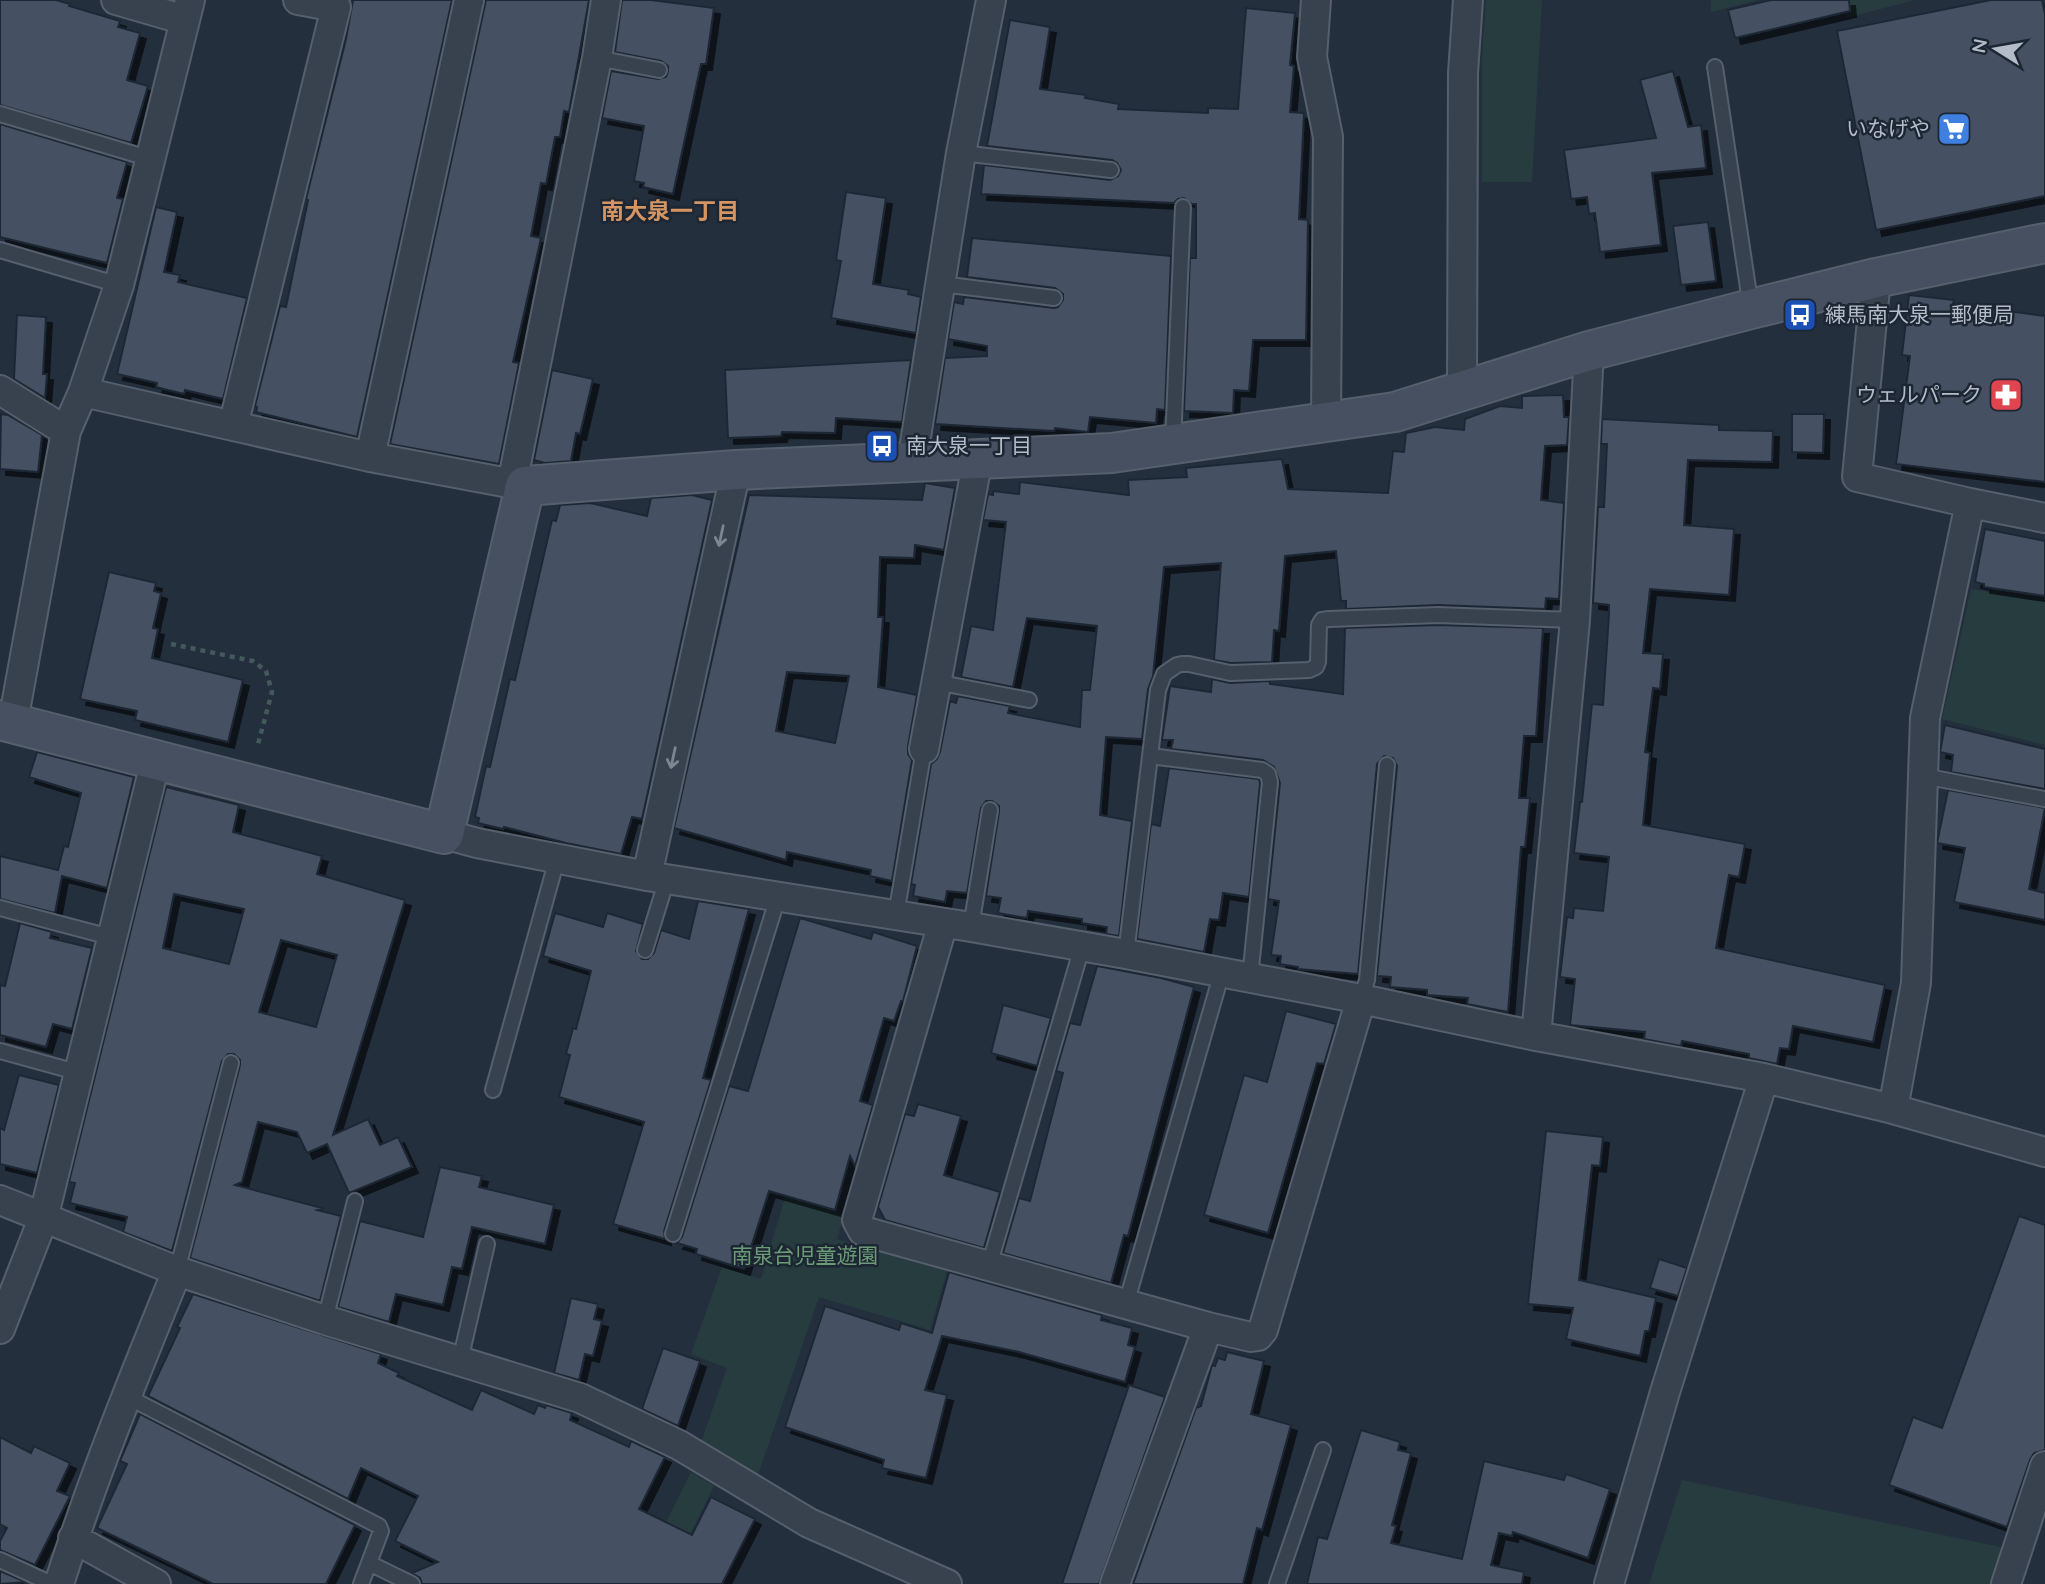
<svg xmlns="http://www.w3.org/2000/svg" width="2045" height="1584" viewBox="0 0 2045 1584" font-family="Quicksand,'Noto Sans JP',sans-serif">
<defs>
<filter id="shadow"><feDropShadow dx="6" dy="6" stdDeviation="0" flood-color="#0009"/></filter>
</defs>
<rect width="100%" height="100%" fill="#242f3e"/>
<path fill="#263c3f" d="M1486 0H1542L1532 182H1482V58Z
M1711 0H1758L1711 12Z
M1840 0H1915L1846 18Z
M1971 589 2045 602V745L1942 719Z
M785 1197 844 1215 837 1239 947 1271 930 1330 819 1297 758 1475 701 1442 727 1368 691 1354 722 1267 761 1279Z
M691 1472 714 1486 665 1584H635Z
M1682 1480 2005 1548 1993 1584H1649Z"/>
<path fill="#455162" stroke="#1f2835" stroke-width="2" fill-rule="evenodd" filter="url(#shadow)" d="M0 0H56L70 4 69 6 120 21 118 27 140 33 127 80 148 86 131 143 0 105Z
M353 0H452L357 437 256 412 257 407 255 406 280 306 286 307 308 200 306 199 346 39Z
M486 0H589L569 112 564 111 560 137H555L546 184 541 183 531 236 541 238 513 362 519 363 499 464 390 444Z
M622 0H651L714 8 706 64H701L673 194 643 187 644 183 634 181 644 126 602 118 611 71 658 79 666 77 668 71V66L661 61 615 52Z
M1771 0H1849L1850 11 1735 38 1728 10Z
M1991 0H2042L2045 14V196L1876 230 1837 31Z
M1246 8 1295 13 1290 65 1294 66 1290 112 1304 113 1299 219 1308 220 1306 340H1253L1249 391 1234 390 1233 413 1184 411 1190 258H1196V204H1192L1184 198 1178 199 1174 203 981 194 984 165 1110 180 1118 176 1121 170 1117 163 1112 160 987 146 1010 20 1050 27 1040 89 1086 95 1085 98 1119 104 1118 109 1208 113V108L1238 109Z
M1673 71 1688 127 1701 125 1706 168 1652 173 1661 245 1600 252 1595 213 1589 214 1587 197 1571 199 1564 150 1656 138 1640 80Z
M0 124 127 162 117 198 123 199 107 263 0 237Z
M846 192 886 198 873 284 909 290 908 294 921 297 916 333 831 318 841 261 836 260Z
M156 207 177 212 164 272 180 275 178 282 247 298 223 399 185 390 184 394 156 387 157 383 117 374Z
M1708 222 1716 281 1681 285 1673 226Z
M972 238 1171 256 1165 410 1157 409 1156 423 1090 417 1088 432 1055 428 1054 431 935 424 945 358 987 356V346L948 339 954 302 963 304 964 297 1054 308 1058 307 1063 300V294L1055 288 967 277Z
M1909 295 1954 300 1953 304 2045 316V482L1896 464 1910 356 1902 355Z
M17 315 46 317 43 374H47L45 398 14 379Z
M911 360 902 422 836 418 835 433 782 432 781 436 728 438 725 370Z
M552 370 593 379 580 434 576 433 571 461 545 463 534 460Z
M1563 395 1564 417H1569L1567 445 1545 446 1541 500 1564 503 1559 599 1546 598 1545 609 1438 605 1346 609V601H1341L1336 551 1285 556 1279 631 1274 630 1272 662 1231 663 1214 660 1221 563 1164 567 1153 676 1148 689 1142 739 1106 737 1100 815 1132 821 1119 936 1106 934 1107 927 1082 923V919L1028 911 1027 918 998 913 1001 898 986 896 999 812V806L992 801H986L981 808 967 893 947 891 945 902 913 896 915 885 911 884 931 764 937 759 940 752 950 701 956 703 958 696 1010 706 1008 713 1080 727 1082 690H1090L1097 626 1027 618 1013 687 961 677 971 626 993 630 1006 522 983 520 988 494 993 495V491L1019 494 1020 482 1129 495 1128 480 1187 477 1186 468 1282 459 1288 489 1388 493 1393 451 1404 452 1406 433 1435 427 1464 430 1465 419 1500 406 1522 408V396Z
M1 414 8 415 42 435 38 472 0 469Z
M1792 414H1824L1823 453 1792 452Z
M1602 419 1719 425V430L1773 431 1772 462 1688 460 1684 525 1734 529 1729 595 1650 589 1643 653 1663 654 1660 689 1653 688 1645 752 1650 753 1643 825 1745 844 1739 877 1729 875 1716 948 1885 985 1873 1042 1793 1026 1789 1049 1780 1048 1777 1064 1749 1058V1054L1682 1041 1681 1046 1644 1039 1645 1032 1570 1025 1575 979 1560 977 1567 917 1573 918 1574 908 1603 911 1609 857 1574 853 1580 802H1582L1592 704 1603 705 1609 614V605L1593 603 1598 507H1604L1607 444H1601Z
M925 483 955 488 944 550 915 545 914 558 880 557 878 617H883L878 687 917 695 908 746V754L912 760 892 881 870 876 871 870 787 852 786 860 674 828 749 495 922 500ZM787 672 849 676 835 743 776 731Z
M692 495 712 500 642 819 632 817 621 854 566 843 504 827 503 829 478 823 479 818 475 817 486 766 490 767 510 679 515 680 552 520 556 521 560 505 590 503 647 516 651 498Z
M1985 529 2045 541V596L1984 587V584L1975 582Z
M109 572 156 583 154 591 161 593 153 628 158 629 152 658 243 680 228 742 135 720 137 711 80 699Z
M1438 625 1543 628 1536 736H1524L1519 798H1530L1525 847H1521L1508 1012 1467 1004 1468 998 1427 995V990L1390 987 1391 977 1377 976 1397 766 1393 758 1384 756 1377 764 1358 974 1298 969V967L1280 964 1281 956 1271 955 1279 901 1268 899 1280 783 1274 767 1263 760 1171 749 1173 740H1162L1170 686 1211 692 1212 679 1230 683 1270 681V684L1343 694 1345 628Z
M1945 725 2045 749V789L1951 772 1953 755 1940 752Z
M37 752 134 777 107 888 62 876 55 913 0 899V856L58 870 64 846 68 847 81 793 29 777Z
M1169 768 1259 779 1260 783 1249 897 1223 893 1219 920 1210 919 1204 952 1137 939 1151 824 1160 826Z
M166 787 239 805 233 832 322 856 317 874 405 900 333 1135 368 1119 380 1145 398 1137 412 1167 349 1193 327 1144 307 1153 297 1132 258 1122 242 1182 235 1185 322 1208 317 1210 341 1216 320 1301 190 1258 240 1065V1060L234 1054H228L222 1061 172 1251 123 1232 127 1217 70 1203 75 1183 69 1182ZM174 894 244 909 229 964 163 948ZM281 940 337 955 316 1027 259 1012Z
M1948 790 2045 808 2029 889 2045 893V920L1954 902 1965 848 1937 843Z
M698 901 749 909 703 1078 711 1080 664 1231 665 1239 613 1224 644 1122 559 1097 570 1055 566 1054 573 1028 576 1029 591 971 543 956 555 913 603 927 607 913 643 924 636 951 642 959H648L654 953 661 930 689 939Z
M800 918 871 939 873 932 917 946 903 1001H901L894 1021 884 1018 860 1101 873 1105 855 1166 850 1156 835 1210 769 1191 744 1269 696 1254 697 1249 677 1243 682 1237 729 1086 748 1091Z
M20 923 52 932 50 938 92 948 72 1029 53 1024 46 1047 0 1035V985L5 986Z
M1097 966 1161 978 1194 987 1128 1236 1124 1235 1111 1283 1003 1253 1019 1198 1030 1201 1063 1073 1056 1071 1070 1023 1080 1025Z
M1003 1005 1051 1018 1037 1066 991 1053Z
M1286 1011 1336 1024 1324 1064 1317 1063 1268 1233 1204 1215 1244 1075 1267 1082Z
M19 1075 59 1085 37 1173 0 1164V1128L4 1130Z
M918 1104 961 1116 944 1175 1000 1192 984 1248 885 1220 878 1207 905 1114 914 1116Z
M1546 1131 1603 1137 1600 1166 1592 1165 1579 1280 1656 1298 1649 1331H1645L1640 1356 1566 1339 1573 1308 1528 1304Z
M440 1167 482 1176 479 1187 554 1205 545 1244 472 1227 462 1269 452 1267 443 1305 396 1294 389 1322 338 1307 360 1221 423 1237Z
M2019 1216 2045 1225V1450L2034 1453 2030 1460 2007 1527 1889 1485 1913 1417 1942 1428Z
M1659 1259 1687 1268 1678 1296 1650 1288Z
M949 1272 1102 1315 1101 1320 1132 1328 1128 1345 1135 1347 1125 1382 1019 1352 942 1336 925 1390 947 1395 926 1478 882 1468 884 1460 785 1427 825 1306 899 1330 901 1323 932 1333Z
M193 1294 381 1354 378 1363 399 1373 397 1376 472 1410 481 1390 534 1414 538 1405 545 1408 546 1405 572 1413 570 1420 629 1447 631 1441 665 1457 639 1509 692 1535 711 1497 755 1519 722 1584H422L420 1578 412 1573 438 1562 395 1541 418 1496 361 1468 348 1499 148 1396 180 1328 177 1327Z
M571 1298 598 1304 594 1319 602 1321 593 1356 585 1354 579 1380 554 1373Z
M663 1348 700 1361 678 1426 642 1409Z
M1227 1352 1264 1361 1251 1414 1291 1425 1262 1530 1257 1528 1243 1584H1133L1196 1408 1201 1406 1212 1365 1215 1366 1218 1358 1225 1360Z
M1129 1385 1165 1397 1099 1584H1062Z
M140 1414 355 1525 326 1584H213L97 1528 127 1464 120 1461Z
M1361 1430 1400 1442 1398 1450 1411 1453 1392 1525 1396 1526 1391 1543 1462 1559 1484 1461 1564 1480 1566 1474 1610 1489 1588 1558 1513 1532 1512 1536 1499 1533 1491 1565 1524 1572 1522 1584H1307L1318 1537 1327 1539Z
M0 1437 31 1453 34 1446 70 1463 57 1491 70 1496 35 1565 0 1550V1541L7 1528 0 1524Z
M0 1571 26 1582 0 1584Z"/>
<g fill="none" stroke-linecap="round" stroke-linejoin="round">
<defs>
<path id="lane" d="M597 58 659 70
M1715 67 1751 308
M0 114 151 159
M961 153 1111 170
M0 250 119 285
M941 284 1054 298
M1173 443 1183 207
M936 682 1029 700
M1150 756 1262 770 1268 774 1270 782 1250 978
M1923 776 2044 799
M0 908 114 938
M896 915 924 749
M971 927 990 810
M645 950 667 879
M1126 954 1158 690 1164 674 1177 665 1182 664H1189L1230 673 1309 670 1316 667 1318 662 1319 625 1322 620 1329 619 1438 615 1575 620
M1361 999 1367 980 1387 765
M0 1051 80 1073
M493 1090 557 859
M673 1234 778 897
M989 1266 1082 947
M177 1271 231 1063
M1126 1304 1222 972
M325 1320 355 1201
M460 1361 487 1244
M126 1396 379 1526 381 1531 369 1563
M0 1560 52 1584
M361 1584 369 1563 412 1584
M1277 1584 1323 1450"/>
<path id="street" d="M116 0 185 20
M1316 0 1312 57 1328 137 1326 422
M1876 278 1857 477 1970 503 2045 518
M1462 389 1463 73 1468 0
M0 390 66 431
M83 392 370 457 525 486
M233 426 336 7 298 0
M370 457 469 0
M912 462 961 153 991 0
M512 484 597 58 606 0
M13 722 66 431 83 392 119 285 190 0
M924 749 978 458
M444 834 477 843 647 876 971 927 1126 954 1361 999 1536 1036 1764 1078 1893 1109 2045 1152
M647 876 736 470
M943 923 857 1220 863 1231 1208 1327 1251 1337 1258 1336 1263 1330 1361 999
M1536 1036 1575 620 1589 351
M1893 1109 1916 983 1925 718 1970 503
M0 1200 177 1271 325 1320 580 1398 679 1445 809 1523 947 1584
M0 1329 43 1219 156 759
M73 1538 156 1584
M59 1584C93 1477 135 1374 177 1271
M1115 1584 1208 1327
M1609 1584 1665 1392 1764 1078
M2006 1584 2045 1466"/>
<path id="secondary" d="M0 720 444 834 525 486 736 470 1112 453 1395 412 1589 351 1751 309 1876 278 2045 243"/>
</defs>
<use href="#lane" stroke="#565f6c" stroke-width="18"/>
<use href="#street" stroke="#565f6c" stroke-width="32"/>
<use href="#secondary" stroke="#565f6c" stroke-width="42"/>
<path stroke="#44595c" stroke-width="4.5" stroke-dasharray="5 5" stroke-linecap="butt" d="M171 644 253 661 266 671 272 692 257 748"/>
<use href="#lane" stroke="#38414e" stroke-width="14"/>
<use href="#street" stroke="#38414e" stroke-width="28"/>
<use href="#secondary" stroke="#465061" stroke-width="38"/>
</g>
<defs><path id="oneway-shaft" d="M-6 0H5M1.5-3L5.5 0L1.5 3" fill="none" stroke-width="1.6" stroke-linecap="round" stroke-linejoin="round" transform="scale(1.75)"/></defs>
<g stroke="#7c8592">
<use href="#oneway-shaft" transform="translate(721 536) rotate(102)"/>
<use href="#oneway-shaft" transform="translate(673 758) rotate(102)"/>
</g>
<defs>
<symbol id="supermarket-square" viewBox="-11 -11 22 22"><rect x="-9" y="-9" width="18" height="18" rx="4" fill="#3f7fe0" stroke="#1d2633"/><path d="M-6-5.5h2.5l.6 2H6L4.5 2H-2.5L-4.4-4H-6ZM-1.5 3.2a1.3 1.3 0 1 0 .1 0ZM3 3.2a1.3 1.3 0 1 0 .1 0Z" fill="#fff"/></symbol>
<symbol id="bus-square" viewBox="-11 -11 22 22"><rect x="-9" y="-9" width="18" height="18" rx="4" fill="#1a4fb4" stroke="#1d2633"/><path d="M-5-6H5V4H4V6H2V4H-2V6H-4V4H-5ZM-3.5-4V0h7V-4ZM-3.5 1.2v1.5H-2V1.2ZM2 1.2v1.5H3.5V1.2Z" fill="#fff"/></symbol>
<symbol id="pharmacy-square" viewBox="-11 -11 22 22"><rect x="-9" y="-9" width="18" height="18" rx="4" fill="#e0444e" stroke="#1d2633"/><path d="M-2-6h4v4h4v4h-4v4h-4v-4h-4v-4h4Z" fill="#fff"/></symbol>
</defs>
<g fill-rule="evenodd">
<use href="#supermarket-square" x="1935" y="110" width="38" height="38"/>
<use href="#bus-square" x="1781" y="296" width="38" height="38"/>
<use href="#pharmacy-square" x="1987" y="376" width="38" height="38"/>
<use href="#bus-square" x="863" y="427" width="38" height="38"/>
</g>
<g text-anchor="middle" stroke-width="5" stroke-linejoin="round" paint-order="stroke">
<g font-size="21" fill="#b4bcc9" stroke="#1d2633" text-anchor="end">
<text x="1930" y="136">いなげや</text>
<text x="1825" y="322" text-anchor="start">練馬南大泉一郵便局</text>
<text x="1982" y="402">ウェルパーク</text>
<text x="906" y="453" text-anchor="start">南大泉一丁目</text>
</g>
<g font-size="21" fill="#6b9a76" stroke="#1d2633">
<text x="805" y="1263">南泉台児童遊園</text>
</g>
<g font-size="23" font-weight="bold" fill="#d59563" stroke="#1d2633">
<text x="670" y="219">南大泉一丁目</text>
</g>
</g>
<g transform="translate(1996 49) rotate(281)" stroke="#1d2633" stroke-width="5" paint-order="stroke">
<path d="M0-5L12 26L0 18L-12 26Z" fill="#b4bcc9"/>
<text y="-10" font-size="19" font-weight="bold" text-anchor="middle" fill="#b4bcc9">N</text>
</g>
</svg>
